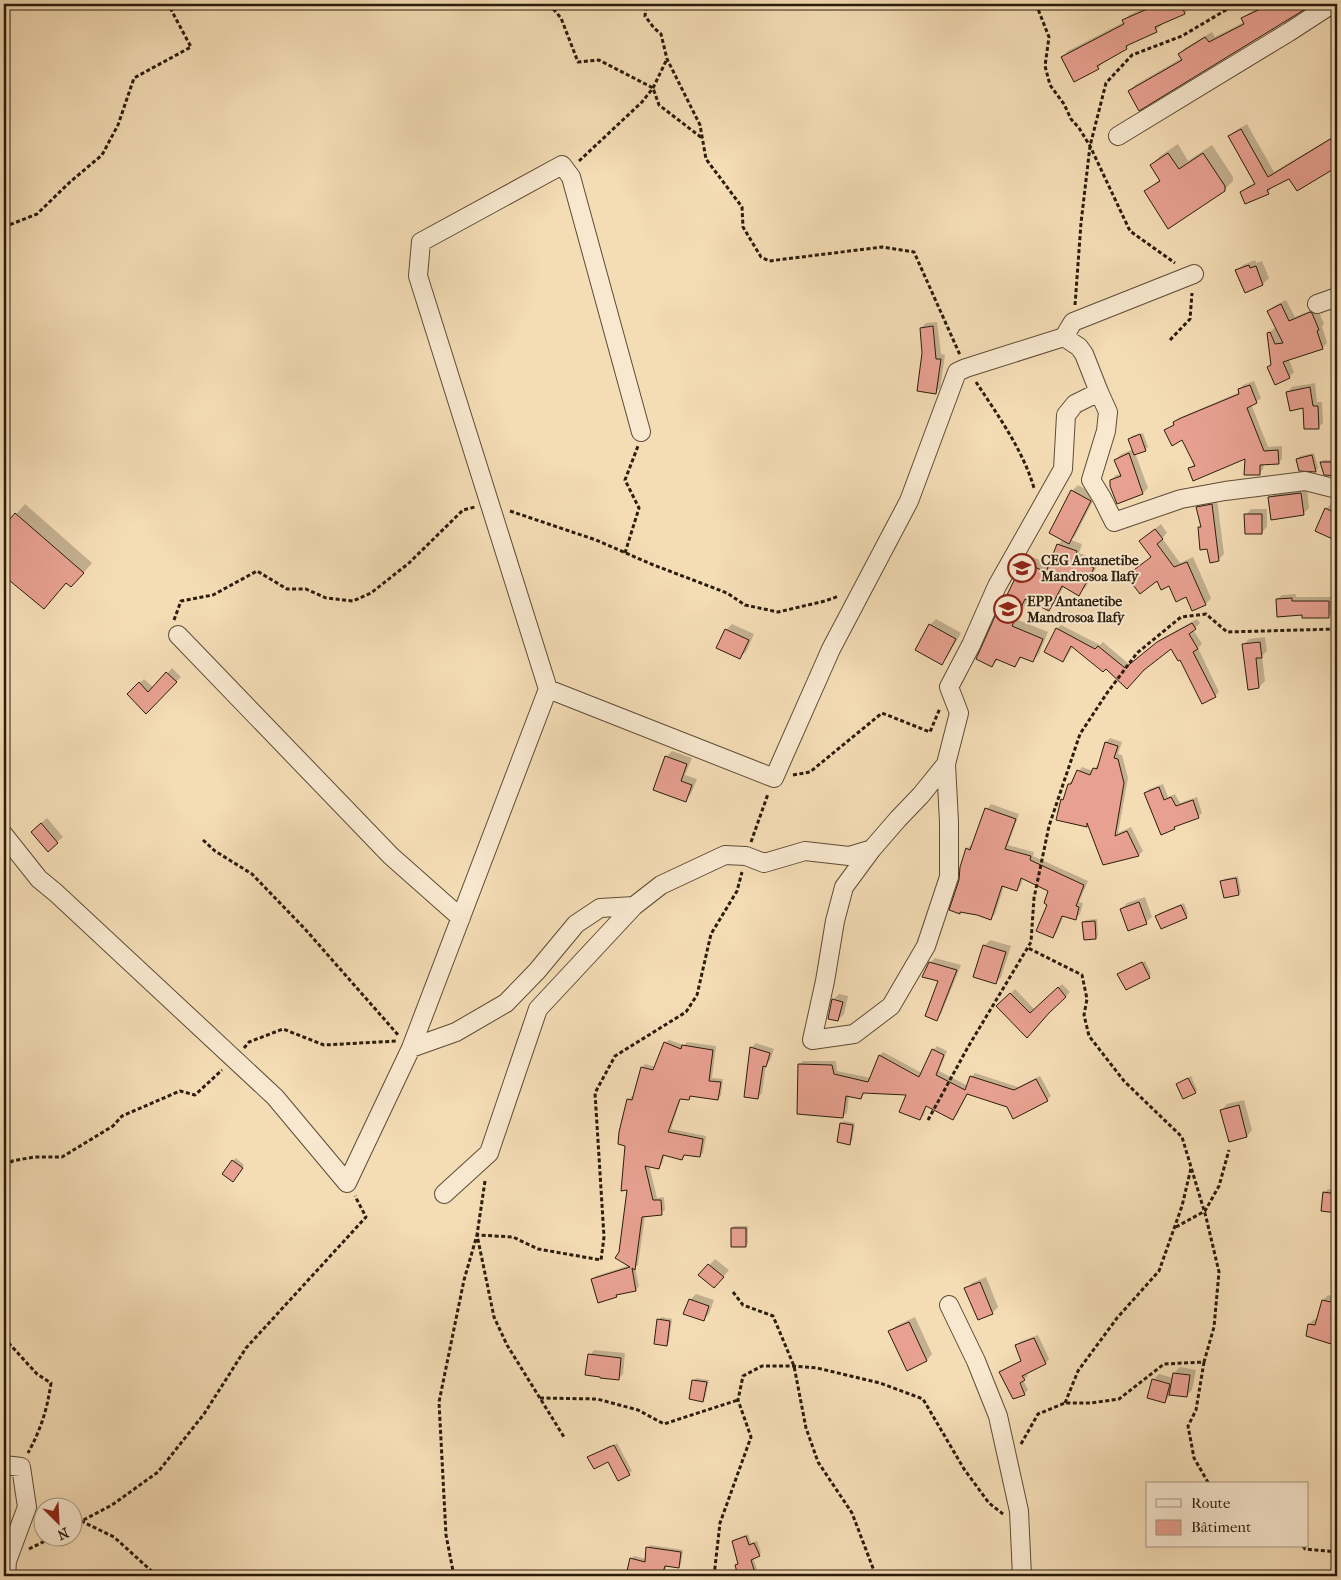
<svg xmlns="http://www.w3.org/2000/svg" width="1341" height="1580" viewBox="0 0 1341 1580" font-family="'IM FELL French Canon',serif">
<rect width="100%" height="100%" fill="#f4dcb5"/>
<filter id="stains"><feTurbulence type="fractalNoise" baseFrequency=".004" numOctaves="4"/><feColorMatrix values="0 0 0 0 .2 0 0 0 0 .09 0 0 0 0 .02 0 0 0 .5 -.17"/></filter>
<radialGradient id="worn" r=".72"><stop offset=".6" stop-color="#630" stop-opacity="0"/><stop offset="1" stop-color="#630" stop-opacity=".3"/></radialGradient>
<path fill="#0003" d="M1153 4H1189L1190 7 1185 13 1161 23 1162 25 1156 30 1133 41 1126 48 1104 62 1098 68 1062 57 1068 51 1124 22 1129 15Z
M1267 4H1310L1140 109 1129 91 1135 85 1182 58 1180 54 1185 48 1212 32 1215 37 1244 22 1243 18 1249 13Z
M1247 124 1274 172 1337 134V166L1297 190 1290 177 1273 186 1268 193H1242L1247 187 1256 182 1230 136 1235 131Z
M1178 144 1188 161 1212 145 1233 177V181L1224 190 1145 192 1160 179 1151 165 1160 156Z
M1255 260 1256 263 1262 261 1269 278 1263 284 1245 291 1237 270 1243 265Z
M1286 300 1295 317 1317 308 1324 324 1322 326 1327 343 1322 348 1288 358 1294 372 1289 377 1269 367 1272 364 1269 333 1274 328H1277L1269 311 1274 306Z
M937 322 941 354 945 355 940 388 935 393 921 328 926 323Z
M1254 381 1261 398 1256 402 1251 404 1268 447 1282 446V459L1278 463H1264L1263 469 1259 474 1246 457 1190 469 1194 464 1183 438 1166 431 1175 424 1174 422 1179 418 1240 392 1239 390 1243 385Z
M1315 383 1317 402H1322L1323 423 1318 427 1305 407 1288 392 1292 387Z
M1143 433 1148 447 1145 450 1135 453 1148 488 1143 493 1111 481 1116 475 1121 474 1115 460 1120 455 1133 449 1130 439 1132 436Z
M1314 453 1318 468 1316 471 1300 470 1297 459 1300 456Z
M1324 460H1337V474H1325L1321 462Z
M1078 485 1096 495 1075 536 1071 540 1082 544 1079 553 1100 561 1086 587 1079 594 1064 586 1055 603 1049 610 1028 599 1018 620 1048 632 1039 654 1033 661 1022 657 1015 665 999 659 992 665 1005 597 1009 593 1024 563 1030 556 1049 564 1058 545 1063 539 1072 491Z
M1307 488 1309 508 1303 514 1270 498 1276 492Z
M1217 499 1224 554 1218 560 1208 548 1199 528 1202 525 1197 507 1203 502Z
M1332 503 1337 506V540L1316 530 1326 509Z
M25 504 92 563 80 577 67 582 44 608 4 575V528Z
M1251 509H1267V527L1261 533 1246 515Z
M1161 524 1167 533 1162 538 1180 563 1193 557 1211 598 1206 604 1193 610 1186 595 1169 585 1140 541Z
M1296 594V597H1333V612L1328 617 1303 614 1277 599 1282 595Z
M936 619 961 633 947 657 941 663 930 625Z
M1197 619 1200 623 1193 630 1202 644 1198 648 1219 692 1215 696 1180 658 1172 647 1145 668 1127 687 1106 668 1073 646 1067 656 1063 660 1057 629 1061 625 1100 645 1103 642 1130 665 1163 638Z
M732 624 754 634 746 652 740 657 726 630Z
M1265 637 1267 651 1262 656 1265 681 1259 687 1243 645 1249 639Z
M172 668 181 677 146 712 128 694 144 679 154 688Z
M1110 738 1122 742 1118 754 1122 755 1128 778 1118 833 1131 827 1143 851 1139 855 1104 863 1089 823 1087 825 1062 800 1066 796 1069 784 1082 767 1093 771 1098 764 1099 765 1106 742Z
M672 751 692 758 685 775 697 779 691 794 685 800 666 757Z
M1163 784 1168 797 1175 794 1180 803 1197 797 1202 813 1198 817 1178 824 1174 828 1145 793 1149 789Z
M991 804 1019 814 1008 845 1034 852 1033 856 1088 881 1079 902 1083 903 1080 914 1076 918 1064 915 1057 932 1053 937 1048 904 1049 891 1023 878 1021 885 1017 890 1004 886 995 914 991 919 960 881 967 849 971 845H973L987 809Z
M47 818 63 837 57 842 38 826Z
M1238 876 1241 892 1239 894 1222 882 1224 879Z
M1145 897 1152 917 1146 922 1121 909 1127 903Z
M1184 903 1188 914 1186 917 1157 916 1159 913Z
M1097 919 1098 935 1096 938 1083 922 1086 920Z
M990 940 1011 946 1001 977 996 982 984 946Z
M935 958 961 965 941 1014 936 1019 940 980 930 963Z
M1145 961 1151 974 1149 977 1119 974Z
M1062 984 1070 992 1031 1032 998 1006 1015 989 1035 1010Z
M839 994 848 996 844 1014 838 1020 833 1000Z
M669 1040 684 1045 687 1042 716 1046 712 1078 723 1079 721 1096 717 1099 692 1095 689 1099 681 1098 671 1129 706 1136 703 1153 700 1156 685 1155 682 1158 665 1154 662 1164 659 1168 649 1165 657 1198 664 1197 665 1210 661 1213 645 1216 638 1265 635 1267 639 1286 636 1290 619 1293 616 1296 592 1279 596 1276 630 1265 620 1253 629 1189 628 1100 632 1096 634 1097 642 1068 645 1064 656 1067 665 1043Z
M756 1043 774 1049 770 1061 766 1065 762 1093 758 1097 751 1048Z
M937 1046 947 1051 939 1071 968 1086 971 1077 975 1073 1018 1087 1040 1076 1051 1096 1047 1100 1007 1106 968 1093 957 1115 953 1118 927 1105 924 1115 920 1119 908 1094 865 1092 861 1098 849 1095 847 1113 843 1116 799 1065 803 1061H836L837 1071 871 1078 880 1055 883 1052 922 1073 933 1050Z
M1191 1076 1197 1090 1195 1092 1177 1084Z
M1244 1100 1252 1130 1247 1136 1222 1110 1227 1104Z
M844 1121 855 1123 852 1141 849 1143 841 1123Z
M236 1158 244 1165 235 1177 233 1161Z
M1328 1189 1337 1190V1212L1322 1210 1324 1193Z
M734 1226H748V1243L746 1246 732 1228Z
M715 1259 729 1270 720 1281 700 1275Z
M986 1277 998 1307 992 1313 966 1289 972 1283Z
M696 1294 714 1300 709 1314 703 1320 690 1300Z
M1328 1295 1337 1298V1343L1331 1342 1309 1324 1315 1319 1318 1320 1323 1300Z
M661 1317 672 1319 669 1342 666 1344 659 1320Z
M915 1317 932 1354 927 1360 890 1331 896 1326Z
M1038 1335 1049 1359 1046 1363 1026 1373 1028 1376 1023 1380 1028 1390 1024 1394 1001 1372 1004 1369 1022 1360 1017 1346 1020 1342Z
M594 1350 625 1353 623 1374 618 1379 590 1355Z
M1180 1367 1196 1370 1192 1390 1186 1396 1171 1394 1165 1401 1153 1380 1159 1374 1173 1378 1174 1373Z
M696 1378 709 1380 705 1398 703 1400 693 1381Z
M617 1443 632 1471 618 1479 609 1460 589 1458 610 1445 611 1447Z
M748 1534 751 1543 757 1541 761 1553 753 1558 757 1569 754 1572 737 1565 739 1563 733 1541 736 1539Z
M650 1545 683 1550 681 1564 678 1567 667 1565 664 1576H629L631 1559 634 1556 646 1559 647 1548Z"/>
<path fill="#e8a191" stroke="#2b1c0b" d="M1159 4H1181L1185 14 1155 27 1157 32 1126 46 1127 49 1097 66 1099 69 1074 82 1061 57 1124 24 1122 20Z
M1271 4H1305L1307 8 1139 111 1128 91 1182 60 1178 54 1205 37 1209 42 1244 24 1241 18Z
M1241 129 1268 177 1337 135V167L1297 191 1289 179 1267 190 1269 194 1245 204 1240 192 1255 184 1228 136Z
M1168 153 1179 169 1203 153 1225 186V191L1168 229 1144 191 1160 181 1150 165Z
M1249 265 1250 268 1256 266 1263 285 1245 293 1235 270Z
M1281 304 1289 321 1310 312 1312 313 1319 330 1317 331 1323 349 1283 362 1290 378 1275 385 1267 367 1271 365 1267 333 1270 332 1275 344 1283 343 1267 311Z
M933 326 936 359H941L936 394 917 391 922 353 920 328Z
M1250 385 1257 403 1247 408 1264 451 1278 450 1279 464 1260 465V475H1244L1245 459 1193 481 1188 468 1195 466 1182 440 1172 446 1164 430 1174 425 1173 422 1181 418 1239 394 1238 389Z
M1310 387 1313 406H1318L1319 429H1304L1303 408 1290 411 1286 392Z
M1140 434 1146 451 1134 455 1128 439Z
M1129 453 1143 494 1117 504 1110 486V480L1121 476 1114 460Z
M1312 455 1316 472 1299 471 1296 459Z
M1320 462H1337V476L1324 475Z
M1071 490 1091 501 1069 544 1049 533Z
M1301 493 1304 515 1271 520 1268 497Z
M1212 504 1219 561 1210 563 1207 549 1200 550 1198 527H1201L1196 507Z
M1325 508 1337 514V541L1315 531Z
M15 513 84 573 71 587 66 583 44 609 4 576V526Z
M1244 514H1262V534H1245Z
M1155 529 1163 539 1157 544 1174 567 1187 562 1206 605 1192 611 1186 597 1176 602 1169 586 1161 590 1157 581 1140 594 1126 576 1151 557 1139 541Z
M1057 544 1077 551 1074 559 1094 568 1079 596 1062 586 1049 611 1025 599 1012 626 1043 639 1033 662 1020 657 1015 667 996 659 992 667 976 659 1004 596 1006 597 1023 562 1046 572Z
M1292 598V601H1329V618H1302V615L1277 617 1276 599Z
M1192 623 1196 629 1189 634 1198 649 1193 652 1216 697 1202 704 1180 660 1178 661 1171 649 1144 670 1127 689 1106 669 1103 672 1071 646 1063 662 1044 652 1056 628 1095 649 1098 646 1125 668 1157 642Z
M929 624 956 639 942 665 915 650Z
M725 629 749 640 740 659 716 648Z
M1260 642 1262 658H1256L1259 688 1248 690 1242 644Z
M166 672 177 682 146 714 127 694 139 682 148 692Z
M1105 742 1118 746 1114 758 1118 759 1124 783 1115 836 1127 831 1139 856 1103 865 1087 823V827L1056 820 1061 799 1063 800 1068 784H1071L1077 770 1090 775 1093 768 1097 769Z
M665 756 687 764 681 781 692 785 686 802 653 790Z
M1159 787 1164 800 1171 797 1176 806 1193 800 1199 818 1174 827 1175 829 1161 835 1144 793Z
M985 808 1016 819 1005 849 1031 856 1030 860 1084 885 1076 906 1079 907 1076 920 1062 916 1053 938 1036 931 1047 905 1044 903 1048 891 1021 878 1017 891 1002 886 991 920 977 915 960 912V914L949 910 959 880 960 867 966 848 970 850Z
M41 823 58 843 48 852 31 832Z
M1236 878 1239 895 1224 898 1220 881Z
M1139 902 1147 924 1128 931 1120 909Z
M1181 905 1187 918 1161 929 1155 916Z
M1095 921 1096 939 1084 940 1082 922Z
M983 945 1006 952 996 984 973 977Z
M929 962 957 970 937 1021 925 1016 938 981 922 977Z
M1142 962 1150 978 1126 990 1117 974Z
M1058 987 1066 997 1049 1013 1027 1038 996 1006 1010 993 1030 1013Z
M832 999 843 1002 838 1021 828 1019Z
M664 1042 681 1049 682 1045 713 1050 709 1081 721 1082 718 1100 690 1096 689 1100 680 1099 668 1132 703 1139 700 1157 684 1155 682 1160 663 1155 659 1169 645 1166 653 1200H661L662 1215 642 1217 635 1270 632 1268 636 1291 616 1295 617 1297 598 1303 591 1279 630 1267 615 1258 619 1252 627 1190 621 1191 625 1146 618 1144 619 1132 627 1099 632 1100 641 1067 653 1070Z
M750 1047 770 1053 766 1067 763 1066 758 1099 744 1097Z
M932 1049 944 1055 936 1075 965 1090 970 1076 1014 1090 1036 1079 1048 1101 1013 1119 1007 1107 967 1094 953 1120 926 1106 920 1120 899 1112 906 1095 863 1093 861 1099 846 1096 843 1118 797 1114 798 1064 832 1065 834 1074 868 1082 879 1055 919 1077Z
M1188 1078 1196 1093 1183 1099 1176 1084Z
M1239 1105 1247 1137 1229 1142 1220 1110Z
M840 1123 853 1125 850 1145 837 1142Z
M232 1160 243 1168 233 1182 222 1174Z
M1323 1192 1337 1194V1213L1321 1211Z
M731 1228H746V1247H731Z
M708 1264 724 1277 714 1288 698 1275Z
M980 1282 993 1314 978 1320 964 1288Z
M689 1299 709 1306 704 1321 683 1314Z
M1322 1300 1335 1303 1331 1318 1335 1319 1333 1328 1336 1329 1331 1344 1306 1336 1308 1324 1315 1325Z
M657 1319 670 1321 667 1346 654 1344Z
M909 1322 927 1361 907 1371 888 1331Z
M1034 1338 1046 1364 1022 1376 1025 1380 1020 1383 1025 1395 1013 1399 999 1372 1021 1361 1015 1345Z
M588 1354 621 1358 619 1380 600 1378V1377L585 1375Z
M1173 1373 1190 1375 1187 1397 1169 1395Z
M1152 1379 1170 1384 1165 1403 1147 1398Z
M692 1380 707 1382 703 1402 689 1399Z
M614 1445 630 1475 618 1481 608 1462 594 1469 587 1457Z
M746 1536 749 1545 754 1543 760 1556 751 1560 756 1576H738L735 1565 738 1564 732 1541Z
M646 1547 681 1552 679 1568 665 1566 662 1576H633L626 1575 630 1558 645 1562Z"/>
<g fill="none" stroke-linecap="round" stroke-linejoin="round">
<defs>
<path id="minor" d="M1118 136 1289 32 1332 4
M1317 304 1337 297
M1099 392 1108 412 1106 431 1091 480 1102 498 1114 522 1181 499 1225 491 1305 481 1337 489
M178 635 391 856 461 918
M548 689 418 276 421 242 562 165 571 177 641 432
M4 835 39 879 56 893 275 1097 347 1183 411 1048 548 689 774 778 831 649 909 501 957 372 966 368 1064 337
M872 849 844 887 835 921 825 981 812 1040 854 1034 891 1006 926 946 949 877V822L946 764
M411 1048 456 1032 506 1003 537 971 576 924 600 908 634 906 661 885 725 855 746 856 764 863 805 851 849 856 872 849 898 819 921 795 946 764 959 713 949 687 971 645 997 586 1063 469 1066 415 1075 404 1099 392 1084 354 1079 347 1064 337 1073 322 1194 274
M444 1194 489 1153 538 1009 634 906
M949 1305 976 1361 998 1416 1019 1511 1022 1576
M4 1465 21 1467 27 1507 7 1561 6 1576"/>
</defs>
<use href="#minor" stroke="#5d4c36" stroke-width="20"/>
<path stroke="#2b1c0b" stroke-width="3" stroke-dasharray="4 2.5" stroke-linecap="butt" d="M549 4 561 18 578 62 599 60 653 88 659 105 702 138
M653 4 646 8 645 16 654 28 661 34 667 59 700 125 706 159 742 207 743 227 761 257 769 261 882 247 914 252 960 355
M1036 4 1049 37 1045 66 1050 85 1064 104 1071 119 1079 128 1090 146 1130 231 1175 263
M579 161 642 102 653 88 667 59
M4 227 37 214 70 182 102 155 118 125 134 78 191 47 168 4
M1075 305 1081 223 1090 146 1106 83 1132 55 1182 36 1236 4
M1170 340 1190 319 1192 293
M976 382C997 414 1023 450 1034 488
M510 511 596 540 651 564 727 593 745 605 778 612 825 601 839 596
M625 553 639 508 625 480 638 446
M174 620 181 601 213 595 257 571 287 589H306L326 598 353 601 371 593 409 563 463 510 475 507
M793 775 810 772 882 713 930 732 940 708
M203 840 215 851 252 874 305 929 399 1036
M751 842 768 794
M244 1048 249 1042 283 1029 324 1045 397 1041
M928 1120 968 1047 1031 942 1034 898 1049 826 1080 734 1107 693 1137 653 1181 617 1206 614 1227 632 1337 629
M4 1174 12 1161 34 1157H62L113 1126 122 1116 180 1091 195 1095 222 1070
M485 1181 477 1235 494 1317 507 1345 564 1437
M1176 1227 1205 1211 1219 1186 1229 1150
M733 1292 743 1305 773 1316 794 1366 806 1428 818 1462 852 1513 876 1576
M4 1338 37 1374 51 1383C47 1410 41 1429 28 1453
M1204 1362 1196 1410 1188 1426 1194 1458 1209 1484
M540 1398 597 1399 638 1410 664 1424 738 1400
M1065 1403 1078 1371 1117 1318 1159 1271 1182 1206 1191 1168
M1021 1444 1038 1414 1065 1403H1091L1119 1399 1164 1364 1204 1362 1214 1327 1219 1272 1206 1217 1182 1137 1124 1081 1089 1036 1084 1015 1087 999 1082 975 1028 948
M81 1521 114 1537 157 1576
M72 1526 112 1505 158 1472 204 1414 246 1348 366 1217 355 1196
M1303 1546 1305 1549 1337 1552
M29 1549 51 1538
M454 1576 446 1535 439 1402 464 1280 477 1235 513 1237 538 1249 601 1260 604 1237 595 1093 615 1056 686 1012 697 995 711 934 737 891 742 872
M714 1576 720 1523 751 1437 738 1400 743 1376 762 1366H794L817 1368 880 1383 923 1399 964 1469 989 1503 1003 1514"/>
<use href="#minor" stroke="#f8e8cf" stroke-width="18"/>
</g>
<defs>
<symbol id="school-ring" viewBox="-11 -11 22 22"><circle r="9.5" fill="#f8e8cf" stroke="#8f2418" stroke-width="1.5"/><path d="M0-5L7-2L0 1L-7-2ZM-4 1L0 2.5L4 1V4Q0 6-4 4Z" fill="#8f2418"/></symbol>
</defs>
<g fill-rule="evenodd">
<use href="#school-ring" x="1006" y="552" width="32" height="32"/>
<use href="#school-ring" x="992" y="593" width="32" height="32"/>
</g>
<g text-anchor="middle" stroke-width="4" stroke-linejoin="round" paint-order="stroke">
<g font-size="14" font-weight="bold" fill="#2b1c0b" stroke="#f8e8cf" text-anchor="start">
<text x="1041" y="565">CEG Antanetibe<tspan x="1041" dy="16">Mandrosoa Ilafy</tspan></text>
<text x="1027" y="606">EPP Antanetibe<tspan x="1027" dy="16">Mandrosoa Ilafy</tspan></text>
</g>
</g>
<rect width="1341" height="1580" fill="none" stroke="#f4dcb5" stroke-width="20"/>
<rect x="5" y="5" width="1331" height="1570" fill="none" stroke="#2b1c0b" stroke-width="2.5"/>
<rect x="10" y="10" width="1321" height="1560" fill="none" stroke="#2b1c0b"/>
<rect x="1146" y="1482" width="162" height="65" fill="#f8e8cf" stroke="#a69681"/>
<rect x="1156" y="1499" width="25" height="8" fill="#f8e8cf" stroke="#a69681"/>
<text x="1191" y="1508" font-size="15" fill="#2b1c0b">Route</text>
<rect x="1156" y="1520" width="25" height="15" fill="#e8a191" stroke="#a69681"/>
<text x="1191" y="1532" font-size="15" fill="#2b1c0b">Bâtiment</text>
<g transform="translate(58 1522) rotate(156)"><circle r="24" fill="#f8e8cf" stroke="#a69681"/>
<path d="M0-4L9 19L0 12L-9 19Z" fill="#8f2418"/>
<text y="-8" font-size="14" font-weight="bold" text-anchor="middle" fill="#2b1c0b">N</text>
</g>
<rect width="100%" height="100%" filter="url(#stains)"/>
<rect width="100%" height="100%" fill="url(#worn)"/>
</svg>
